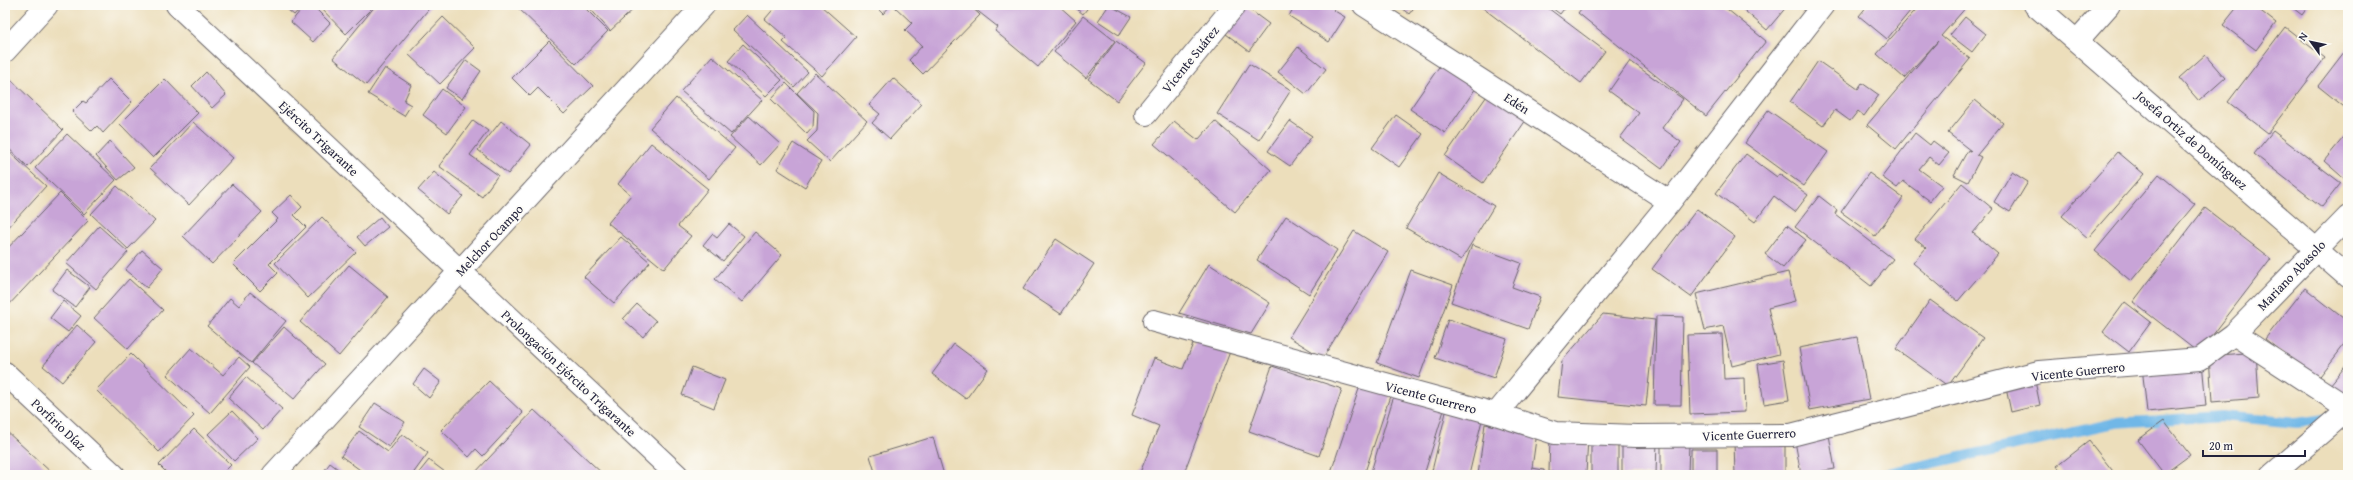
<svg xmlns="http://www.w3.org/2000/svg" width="2353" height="480" viewBox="0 0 2353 480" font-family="'Gentium Book Plus',serif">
<rect width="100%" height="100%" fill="#fdfcf7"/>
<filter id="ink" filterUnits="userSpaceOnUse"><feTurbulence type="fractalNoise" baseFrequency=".025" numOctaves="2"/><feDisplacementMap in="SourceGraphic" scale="8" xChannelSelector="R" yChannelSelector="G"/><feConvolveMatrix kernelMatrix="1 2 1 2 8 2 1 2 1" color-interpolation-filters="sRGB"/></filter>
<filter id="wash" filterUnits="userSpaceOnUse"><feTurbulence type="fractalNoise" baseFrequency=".012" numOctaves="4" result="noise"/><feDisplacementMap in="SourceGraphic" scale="16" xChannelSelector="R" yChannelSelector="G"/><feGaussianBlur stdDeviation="0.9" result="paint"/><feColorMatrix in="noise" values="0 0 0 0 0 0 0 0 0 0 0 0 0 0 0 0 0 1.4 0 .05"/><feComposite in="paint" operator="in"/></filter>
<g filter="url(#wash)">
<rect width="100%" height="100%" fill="#ecdebb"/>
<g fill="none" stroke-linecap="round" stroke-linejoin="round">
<path stroke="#70b7e7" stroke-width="10" d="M1879 475 2115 423 2222 416 2297 423 2331 418"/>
</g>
<g id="blocks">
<path fill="#c8a4d7" d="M282 5H303L294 15Z
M305 5H312L330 23 313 42 291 22Z
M318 5H372L374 6 346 34Z
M376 5H432L366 85 333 58Z
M515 5H582L608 31 576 64Z
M587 5H638L610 31Z
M777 5H820L856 37 822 76 783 42 787 38 765 19Z
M874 5H891L883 14Z
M893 5H969L980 15 923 74 909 60 922 46 905 30 912 23Z
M978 5H1058L1076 21 1038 67 995 31 998 27 975 9Z
M1072 5H1090L1083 14Z
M1109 5 1131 17 1119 35 1098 21Z
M1295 5H1339L1333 10 1345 17 1329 42 1289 16Z
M1397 5H1416L1409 14Z
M1479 5H1544L1605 51 1581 83Z
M1548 5H1567L1560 14Z
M1584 5H1722L1766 41 1706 116 1578 13Z
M1738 5H1788L1767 30Z
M1868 5H1915L1887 39 1859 16Z
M1920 5H1968L1941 36 1970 59 1896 149 1867 125 1938 41 1904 78 1877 54Z
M2239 5H2253L2276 23 2256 50 2223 25Z
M2289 5H2309L2302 15Z
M1246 7 1269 24 1249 51 1226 34Z
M747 15 808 72 794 87 733 30Z
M1083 16 1115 41 1086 78 1054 52Z
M443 17 475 48 440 84 408 54Z
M1965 17 1986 34 1972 52 1950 35Z
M2285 27 2325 58 2268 133 2228 102Z
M549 41 593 86 564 114 538 88 530 96 512 78Z
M1116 41 1146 63 1117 101 1088 79Z
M743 44 782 80 766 96 728 61Z
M1298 47 1326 69 1306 94 1278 72Z
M2348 47V110L2318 86Z
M2205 55 2225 78 2199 101 2179 78Z
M712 56 762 100 731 134 681 91Z
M466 60 481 71 462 99 446 88Z
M1443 61 1478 85 1445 133 1410 109Z
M1630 61 1683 99 1662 128 1681 142 1662 169 1620 138 1639 113 1609 91Z
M1818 61 1858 89 1862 83 1879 95 1864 116 1858 111 1850 121 1835 110 1823 126 1790 102Z
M1249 64 1291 90 1259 140 1217 114Z
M385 68 411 85 404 101 411 105 404 116 368 94Z
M206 72 226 95 212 108 192 86Z
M815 73 867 121 830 162 807 141 817 131 818 113 797 93Z
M6 75 63 130 28 167 5 145Z
M893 78 922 104 890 139 872 123 880 114 869 105Z
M109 79 132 102 103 133 97 126 92 131 72 112 83 101 86 103Z
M165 79 198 113 153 158 120 124Z
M786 83 814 111 813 127 807 134 771 99Z
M442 89 466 107 447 133 423 115Z
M1491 90 1528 117 1483 183 1445 156Z
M676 98 735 148 709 179 650 128Z
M1975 100 2003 123 1977 155 1981 157 1968 182 1954 175 1968 150 1971 151 1948 133Z
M1768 110 1828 152 1804 186 1745 143Z
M1396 115 1423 134 1399 167 1372 148Z
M749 116 780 144 761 165 730 137Z
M473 120 488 131 470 155 498 175 482 197 439 166Z
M501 121 531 145 508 174 478 150Z
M1174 121 1198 140 1215 121 1271 170 1235 212 1154 144Z
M1290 121 1312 136 1290 166 1268 151Z
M193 122 233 158 189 205 150 168Z
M2273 131 2341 183 2322 207 2254 154Z
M2348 132V182L2324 161Z
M1915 133 1930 145 1933 141 1949 153 1939 165 1929 157 1919 169 1942 186 1930 201 1903 181 1897 188 1882 177Z
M67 134 116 180 84 214 35 168Z
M110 141 134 167 118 180 96 156Z
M651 143 708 189 678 226 691 236 664 269 608 223 631 195 618 184Z
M793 143 821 161 805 187 777 169Z
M5 148 46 186 5 231Z
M2118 152 2144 174 2088 238 2062 216Z
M1746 154 1777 177 1779 174 1808 195 1795 212 1774 196 1755 222 1716 193Z
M434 172 463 196 447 214 418 190Z
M2012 172 2028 182 2010 212 1994 202Z
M1438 173 1494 206 1461 260 1406 228Z
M1869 173 1903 198 1875 236 1841 212Z
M2159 174 2195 204 2131 281 2095 251Z
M1962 183 1993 209 1973 233 1998 254 1958 301 1913 263 1926 248 1915 239Z
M232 184 262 212 212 264 183 236Z
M117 186 155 221 128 249 91 214Z
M60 193 88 221 5 309V251Z
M291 195 302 207 294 215 306 227 269 264 278 273 260 291 233 264 278 219 272 213Z
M1819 196 1837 210 1835 214 1893 259 1871 286 1795 227Z
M2205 208 2271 259 2199 353 2133 302Z
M1697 209 1735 237 1691 297 1652 269Z
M1286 216 1337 250 1309 294 1257 260Z
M322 217 356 252 308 298 275 263Z
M380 217 388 227 365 246 357 237Z
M729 224 744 236 723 261 703 245 712 234 717 238Z
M1787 225 1806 240 1783 268 1765 254Z
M99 226 128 252 96 289 66 263Z
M1354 231 1388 252 1323 358 1289 337Z
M755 232 782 255 742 302 715 279Z
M621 237 650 262 614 303 584 277Z
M1056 239 1094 264 1061 314 1023 289Z
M1472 245 1521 263 1512 287 1540 297 1528 329 1451 302Z
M142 250 163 268 147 288 125 270Z
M1209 264 1270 303 1251 334 1179 313Z
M349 265 388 297 339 356 300 322Z
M67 270 90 287 75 307 52 290Z
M1411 270 1453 285 1419 378 1377 363Z
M1788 272 1795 301 1768 308 1779 354 1732 366 1723 326 1705 330 1696 294Z
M129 279 163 310 128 349 94 318Z
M2305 288 2348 322V340L2317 380 2265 339Z
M250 292 286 321 251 363 207 326 230 298 239 306Z
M1930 300 1983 338 1948 386 1896 349Z
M63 301 81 316 68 332 50 318Z
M2125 302 2151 322 2129 352 2103 332Z
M637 304 656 321 643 337 623 319Z
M1603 314 1655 320 1646 406 1558 397 1562 361Z
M1656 316 1683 317 1681 405H1654Z
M1448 319 1507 339 1494 378 1435 358Z
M77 325 96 342 62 382 43 366Z
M284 327 325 364 294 399 252 363Z
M1722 334 1724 379 1744 378 1745 412 1690 414 1687 335Z
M1196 336 1231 349 1183 475H1139L1159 426 1132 415 1154 358 1183 369Z
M1857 337 1869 399 1810 410 1799 348Z
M954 344 988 369 966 399 932 374Z
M191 348 223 375 239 357 250 367 210 413 167 375Z
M2256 352 2259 398 2212 402 2209 356Z
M131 354 194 416 159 452 96 390Z
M1783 360 1789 400 1764 404 1758 364Z
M2202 362 2206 406 2147 412 2142 367Z
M2348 363V401L2330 385Z
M1272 366 1342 389 1319 456 1249 431Z
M692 367 725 380 714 408 682 395Z
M424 369 441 382 429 398 413 384Z
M246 377 282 409 263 430 228 398Z
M489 381 523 413 483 456 476 449 469 457 441 430Z
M2035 381 2040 405 2011 412 2006 388Z
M1361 383 1391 393 1364 475H1330Z
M1395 392 1445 407 1424 475H1370Z
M375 403 405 422 389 447 359 427Z
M534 410 604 475H473Z
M232 411 258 438 234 461 208 434Z
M1446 412 1482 420 1469 475H1431Z
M2164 421 2190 455 2164 474 2138 440Z
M1485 424 1537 432 1532 468 1544 470V475H1478Z
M194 429 231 465 221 475H169L159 465Z
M5 430 54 475H5Z
M359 431 388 452 402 434 428 453 412 475H367L341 456Z
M1829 435 1835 469 1801 475 1795 441Z
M933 437 944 475H876L870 456Z
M1550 437 1588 438 1586 474 1549 472Z
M1618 439V475H1591V440Z
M1622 440H1657L1656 475H1622Z
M1661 441 1689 442 1688 475H1661Z
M1785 441V475H1735L1734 442Z
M2089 441 2116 475H2064L2057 466Z
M1691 449H1717V475H1691Z
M429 460 449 475H417Z
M330 463 346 475H321Z"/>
</g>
</g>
<g filter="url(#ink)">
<use href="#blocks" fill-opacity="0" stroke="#696468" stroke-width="1"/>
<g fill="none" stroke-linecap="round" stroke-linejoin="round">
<defs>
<path id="minor" d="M177 5 677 475
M1364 5 1670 202
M2035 5 2348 277
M2077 41 2109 5
M5 51 47 5
M1146 114 1235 5
M1154 321 1496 414 1555 433 1636 436 1791 435 2039 372 2200 359 2234 334 2348 217
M2234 334 2346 407
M5 373 114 475
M1496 414 1670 202 1823 5
M273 475 704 5
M2272 475 2339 417 2348 405"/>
</defs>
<use href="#minor" stroke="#696468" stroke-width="24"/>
<use href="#minor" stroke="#fff" stroke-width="22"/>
</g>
</g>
<g text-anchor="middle" stroke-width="4" stroke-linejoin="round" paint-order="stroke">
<g font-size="13" fill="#22223b" stroke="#fdfcf7">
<text transform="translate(1190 59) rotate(-51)" y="5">Vicente Suárez</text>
<text transform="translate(1517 103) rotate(33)" y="5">Edén</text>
<text transform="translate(319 138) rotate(43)" y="5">Ejército Trigarante</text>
<text transform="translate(2192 140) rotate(41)" y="5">Josefa Ortiz de Domínguez</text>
<text transform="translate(489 240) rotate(-47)" y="5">Melchor Ocampo</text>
<text transform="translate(2291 275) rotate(-46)" y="5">Mariano Abasolo</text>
<text transform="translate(2078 371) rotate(-6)" y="5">Vicente Guerrero</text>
<text transform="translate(569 373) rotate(43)" y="5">Prolongación Ejército Trigarante</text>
<text transform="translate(1431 397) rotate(15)" y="5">Vicente Guerrero</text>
<text transform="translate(59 424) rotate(43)" y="5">Porfirio Díaz</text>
<text transform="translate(1749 434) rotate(-2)" y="5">Vicente Guerrero</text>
</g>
</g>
<rect width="2353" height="480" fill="none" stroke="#fdfcf7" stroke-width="20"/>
<g transform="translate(2311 42) rotate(303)" stroke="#fdfcf7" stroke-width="3" paint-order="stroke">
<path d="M0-3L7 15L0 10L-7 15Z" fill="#22223b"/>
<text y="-6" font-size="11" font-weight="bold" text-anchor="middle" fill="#22223b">N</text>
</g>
<path d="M2203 450v6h102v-6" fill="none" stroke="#22223b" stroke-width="2"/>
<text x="2209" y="450" font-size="12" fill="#22223b" stroke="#fdfcf7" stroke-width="3" paint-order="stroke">20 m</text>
</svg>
